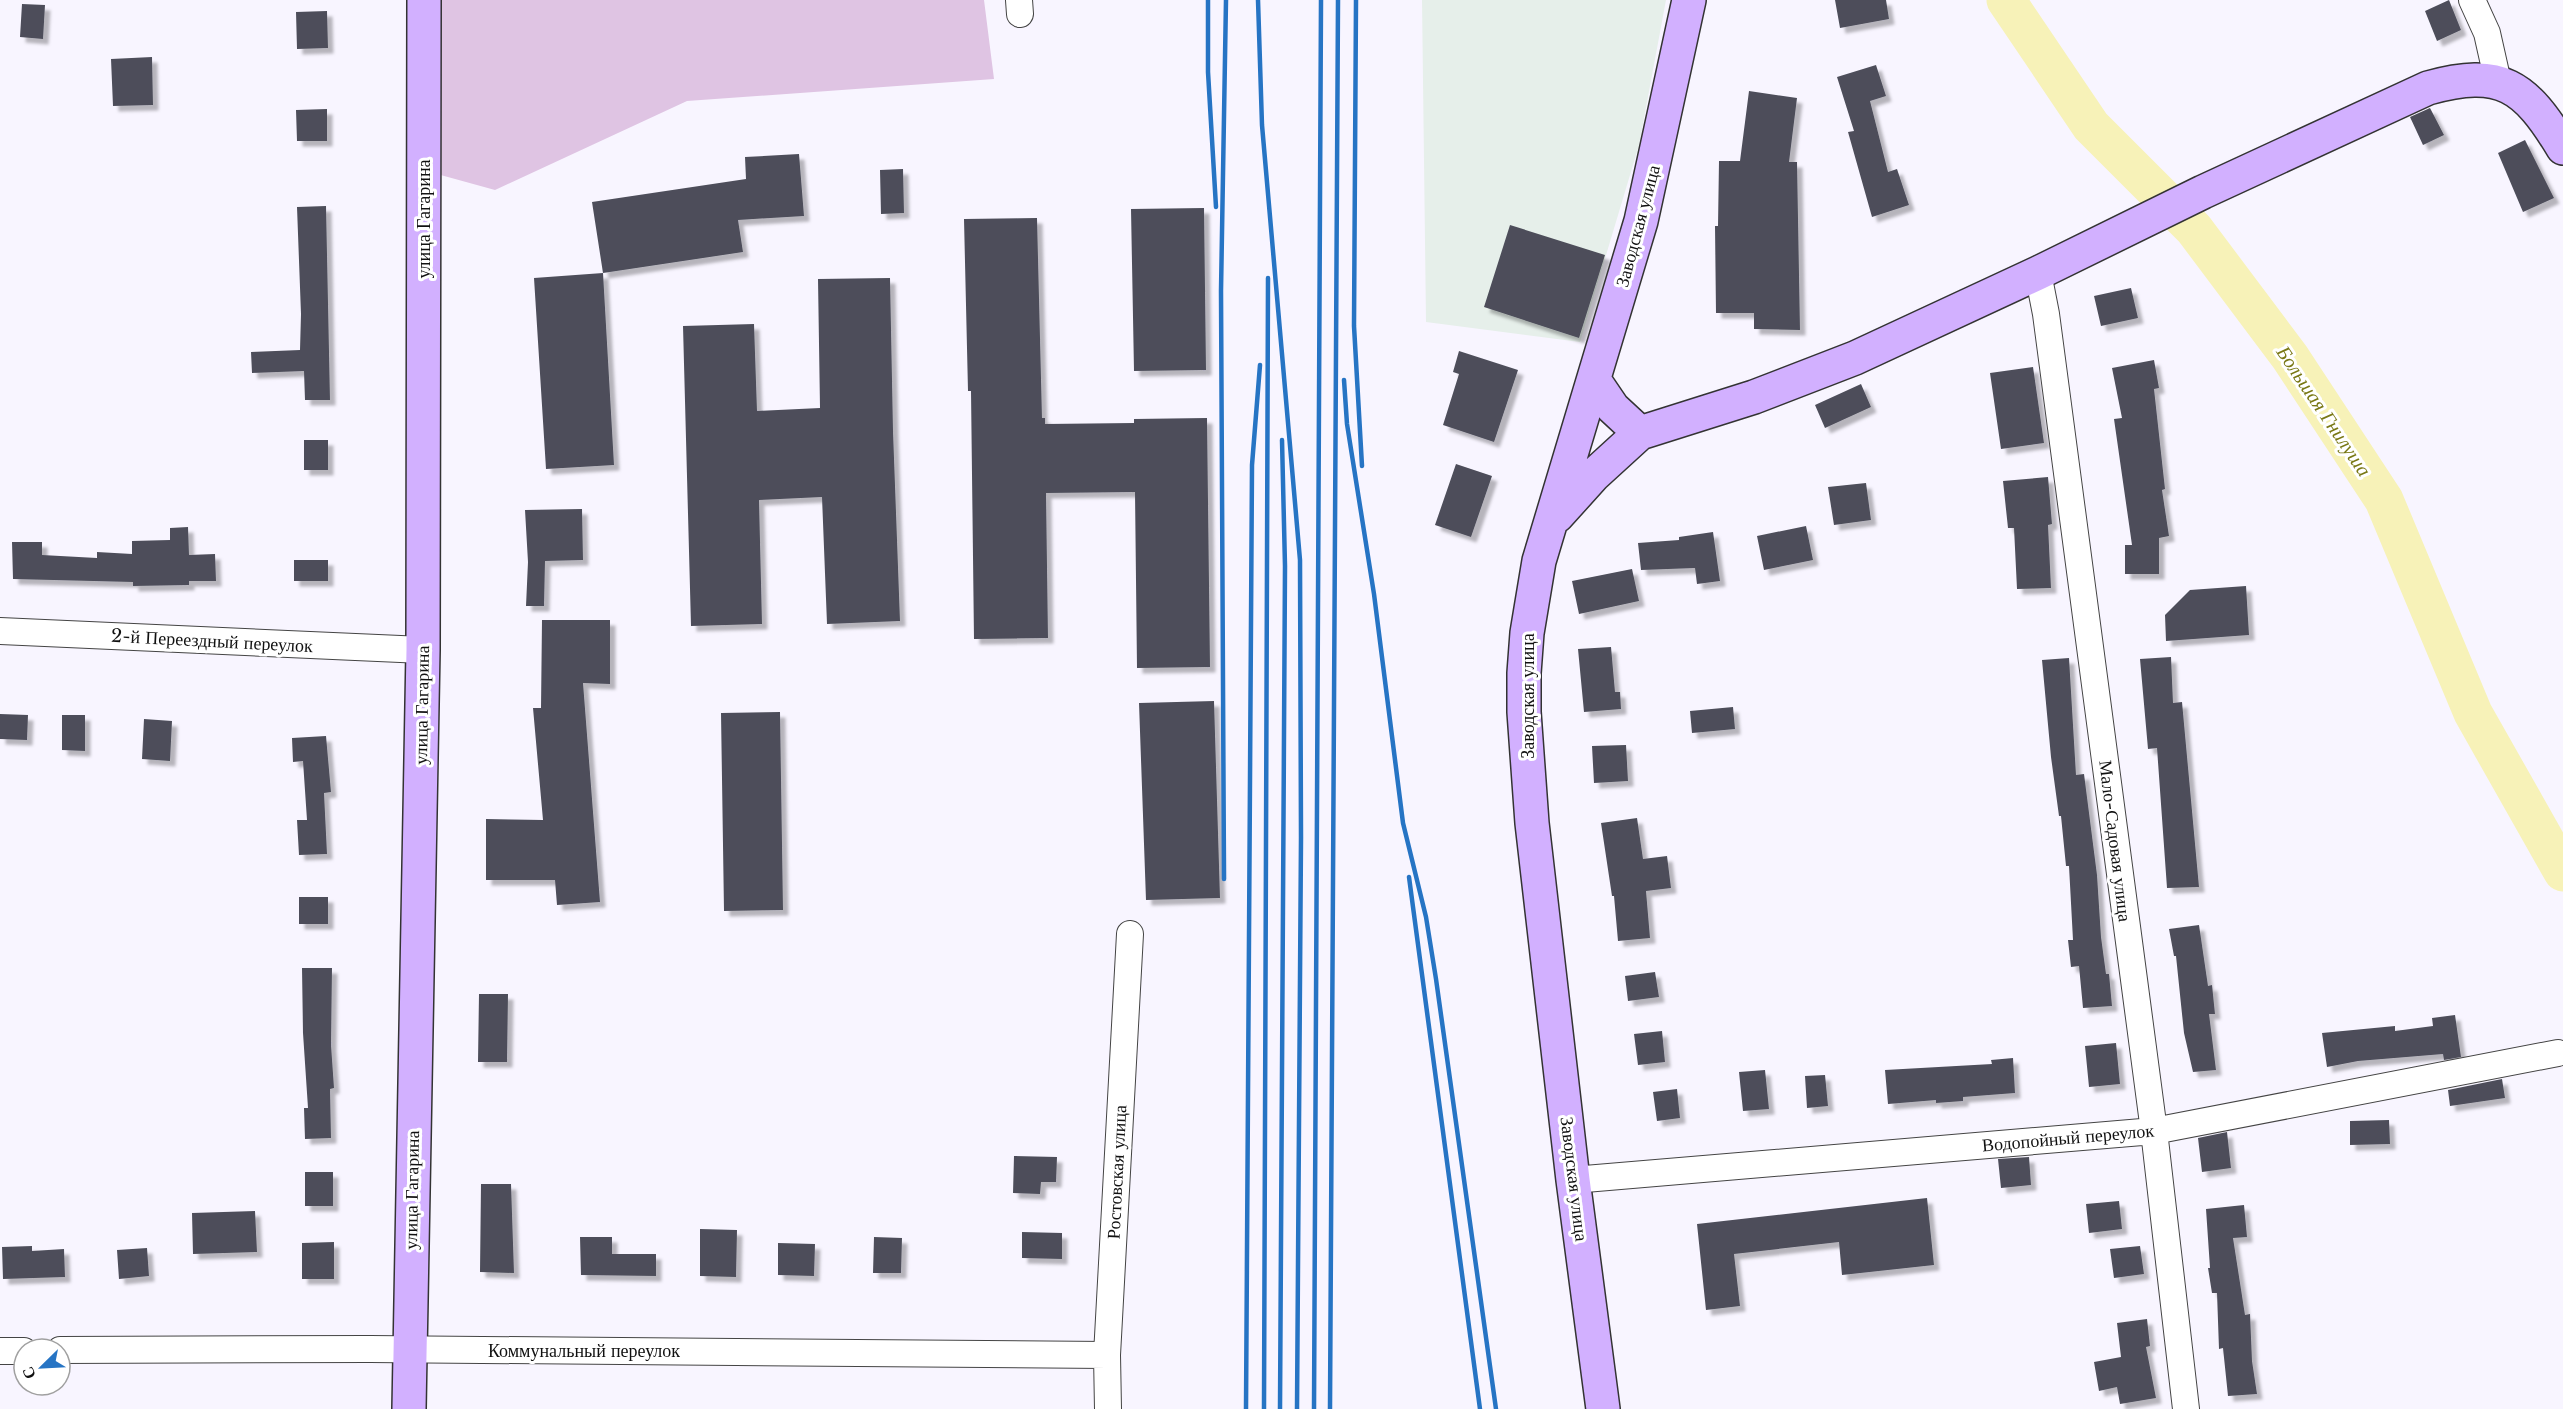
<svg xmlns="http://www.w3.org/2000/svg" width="2563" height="1409" viewBox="0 0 2563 1409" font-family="'Libre Baskerville',serif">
<defs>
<filter id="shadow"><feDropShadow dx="5.5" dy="5.5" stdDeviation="1.5" flood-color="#0004"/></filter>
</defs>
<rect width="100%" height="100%" fill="#f8f5ff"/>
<path fill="#e6efea" d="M1422 0H1666L1639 145 1580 342 1426 322Z"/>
<path fill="#dfc4e3" d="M408 0H984L994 79 687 101 495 190 408 166Z"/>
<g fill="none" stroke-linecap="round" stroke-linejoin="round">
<path stroke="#f7f2b8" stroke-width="39" d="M2006 0 2091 126 2194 229 2290 357 2384 500 2473 713 2563 872"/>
</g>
<path fill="#4d4e5a" filter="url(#shadow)" d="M1835 0H1886L1889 19 1840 28Z
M2449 0 2461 30 2437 41 2425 11Z
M22 4 45 5 43 39 20 37Z
M327 11 328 48 297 49 296 12Z
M152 57 153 105 113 106 111 59Z
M1876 65 1886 96 1870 101 1888 172 1897 169 1909 205 1872 217 1848 132 1854 131 1837 77Z
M1749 91 1797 98 1789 162H1797L1800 330 1754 329V313H1716L1715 226H1718L1719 161H1740Z
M2430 108 2444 135 2423 145 2410 117Z
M327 109V141H297L296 110Z
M2525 140 2554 198 2523 212 2498 153Z
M799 154 804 216 738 220 743 252 603 273 592 202 746 179 745 157Z
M903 169 904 213 881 214 880 170Z
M326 206 330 400H305L304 371 252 373 251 352 300 350 301 314 297 207Z
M1204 208 1206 370 1134 371 1131 209Z
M1037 218 1042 418H1045V424L1134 423V419L1207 418 1210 667 1137 668 1135 492 1046 493 1048 638 974 639 971 391H968L964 219Z
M1510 225 1605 255 1579 338 1484 307Z
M603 273 614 465 546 469 534 278Z
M890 278 893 431 900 621 827 624 822 497 759 500 762 624 691 626 683 326 754 324 757 411 820 408 818 279Z
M2131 288 2138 318 2101 326 2094 296Z
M1459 351 1518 370 1494 442 1443 425 1459 374 1453 372Z
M2154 360 2159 388 2154 389 2165 489 2162 490 2169 536 2159 538V574H2125V545H2132L2114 419 2122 418 2112 368Z
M2033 367 2044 443 2001 449 1990 373Z
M1861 384 1871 407 1825 428 1815 405Z
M304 440H328V470H304Z
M1456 464 1492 476 1471 537 1435 525Z
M2048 477 2052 524 2048 525 2051 588 2017 589 2014 528H2008L2003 481Z
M1866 483 1871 520 1834 525 1828 487Z
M582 509 583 560 545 561 544 606H526L528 562 525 510Z
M1806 526 1813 560 1764 570 1757 536Z
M188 527 189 555 215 554 216 581H189V585L133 586V582L13 579 12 542H42V555L97 558V552L132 554V541L170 540V528Z
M1713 532 1720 581 1697 584 1695 568 1641 570 1638 543 1679 540V537Z
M294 560H328V581H294Z
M1632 569 1639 601 1579 614 1572 581Z
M2246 586 2249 635 2166 641 2165 615 2190 590Z
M542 620H610V684L583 683 600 902 557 905 555 880H486V819L543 820 533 708H541Z
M1611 647 1615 692H1620L1621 709 1584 712 1578 649Z
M2171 657 2173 703 2182 702 2199 887 2167 888 2157 748 2148 749 2140 659Z
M2069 658 2076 775 2084 774 2097 875 2101 937 2106 974H2109L2112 1006 2083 1008 2079 966 2071 967 2068 940H2073L2069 866H2066L2061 816H2059L2051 757 2042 660Z
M1214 701 1220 898 1146 900 1139 703Z
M1733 707 1735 729 1692 733 1690 711Z
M780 712 783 910 724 911 721 713Z
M0 714 28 715 27 740 0 739Z
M62 715H85V751L62 750Z
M144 719 172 721 170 761 142 759Z
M326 736 331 792 324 793 327 854 299 855 297 820H307L303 761 293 762 292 738Z
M1626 745 1628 781 1594 783 1592 746Z
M1637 818 1643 859 1667 856 1671 888 1646 891 1650 938 1618 941 1614 896H1612L1601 823Z
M299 897H328V924H299Z
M2199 925 2208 986 2212 985 2215 1014H2209L2216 1070 2193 1072 2184 1033 2176 956H2174L2169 929Z
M302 968H332L331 1045 334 1088 330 1089 331 1138 305 1139 304 1108H308L303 1033Z
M1655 972 1659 997 1628 1001 1625 976Z
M479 994H508L507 1062H478Z
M2455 1015 2461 1057 2444 1060 2443 1054 2358 1061 2327 1067 2322 1033 2395 1026V1031L2433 1026 2432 1018Z
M1662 1031 1665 1062 1638 1065 1634 1034Z
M2116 1043 2120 1084 2089 1087 2085 1046Z
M2013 1058 2015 1093 1963 1097V1101L1936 1103V1100L1888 1104 1885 1070 1992 1064 1991 1060Z
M1765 1070 1769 1109 1743 1111 1739 1072Z
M1825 1075 1828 1106 1807 1108 1805 1076Z
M2502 1079 2505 1098 2450 1106 2448 1090Z
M1677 1089 1680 1118 1657 1121 1653 1092Z
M2389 1120 2390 1144 2350 1145V1121Z
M2227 1132 2231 1168 2202 1172 2198 1138Z
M1014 1156 1057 1157 1056 1182H1041L1040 1194 1013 1193Z
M2029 1157 2031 1185 2001 1188 1998 1159Z
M305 1172H333V1206H305Z
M481 1184H511L514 1273 480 1272Z
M1927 1198 1934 1265 1842 1275 1839 1242 1734 1254 1740 1306 1706 1310 1697 1224Z
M2119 1201 2122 1229 2089 1233 2086 1204Z
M2244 1205 2247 1237 2233 1238 2245 1315 2250 1314 2252 1361 2257 1394 2228 1396 2223 1348 2219 1349 2217 1293H2212L2208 1268H2210L2206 1209Z
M255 1211 257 1252 193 1254 192 1213Z
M700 1229 737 1230 736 1277 700 1276Z
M1022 1232 1062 1233V1259L1022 1258Z
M580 1237H612V1254H656V1276L581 1275Z
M874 1237 902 1238 901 1273H873Z
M334 1242V1279H302V1243Z
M778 1243 815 1244 814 1276 778 1275Z
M32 1246V1251L64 1249 65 1277 3 1279 2 1247Z
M2140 1246 2144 1274 2114 1278 2110 1249Z
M147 1248 149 1276 119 1279 117 1250Z
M2147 1319 2150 1346 2146 1347 2156 1398 2120 1404 2117 1387 2099 1391 2094 1362 2121 1357 2117 1323Z"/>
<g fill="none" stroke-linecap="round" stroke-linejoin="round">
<defs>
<path id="street" d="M1019 0 1020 14
M2472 0 2487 33 2498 82
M2038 273 2046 314 2154 1131 2186 1409
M0 631 423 650
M1573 1180 2154 1131 2558 1053
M60 1350 370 1349 1107 1355
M0 1351H24
M1108 1409 1107 1355 1130 934"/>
<path id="secondary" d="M1594 380 1613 408 1640 433
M1557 516 1594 475 1640 433 1754 397 1855 358 2038 273 2203 192 2428 88C2501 68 2525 85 2563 148
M409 1409 423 650 424 0
M1603 1409 1573 1180 1532 823 1524 712V673L1527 633 1539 561 1641 221 1689 0"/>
</defs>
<use href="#street" stroke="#444" stroke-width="28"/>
<use href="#secondary" stroke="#333" stroke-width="36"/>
<use href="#street" stroke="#fff" stroke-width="26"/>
<use href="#secondary" stroke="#d2b0ff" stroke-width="33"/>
<path stroke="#2674c4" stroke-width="4.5" d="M1208 0V72L1216 207
M1258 0 1262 125 1300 560 1301 837 1297 1409
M1356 0 1354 326 1362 466
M1344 380 1347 424 1374 594 1403 823 1426 917 1436 979 1496 1409
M1409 877 1480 1409
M1224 879 1221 291 1226 0
M1246 1409 1252 465 1260 365
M1264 1409 1268 278
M1280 1409 1285 566 1282 440
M1314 1409 1321 0
M1330 1409 1338 0"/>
</g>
<g text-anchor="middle" stroke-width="6" stroke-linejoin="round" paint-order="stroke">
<g font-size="18" fill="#111" stroke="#fff">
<text transform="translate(424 219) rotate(-90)" y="6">улица Гагарина</text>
<text transform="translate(1638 226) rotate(-75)" y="6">Заводская улица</text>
<text transform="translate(212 641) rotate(3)" y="6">2-й Переездный переулок</text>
<text transform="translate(1528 696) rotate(-90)" y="6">Заводская улица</text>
<text transform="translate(422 705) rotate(-89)" y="6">улица Гагарина</text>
<text transform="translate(2115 841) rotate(83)" y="6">Мало-Садовая улица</text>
<text transform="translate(2068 1138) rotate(-5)" y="6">Водопойный переулок</text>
<text transform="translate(1117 1172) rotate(-87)" y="6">Ростовская улица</text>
<text transform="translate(1574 1179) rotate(83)" y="6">Заводская улица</text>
<text transform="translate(412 1190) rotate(-89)" y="6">улица Гагарина</text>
<text x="584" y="1357">Коммунальный переулок</text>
</g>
<g font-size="20" font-style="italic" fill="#797815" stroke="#fff">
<text transform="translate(2324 411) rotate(56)" y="7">Большая Гнилуша</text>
</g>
</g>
<g transform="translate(42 1367) rotate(246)"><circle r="28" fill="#ffffff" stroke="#a0a0a0" stroke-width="1.5"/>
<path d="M0-4.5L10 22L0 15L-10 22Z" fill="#2674c4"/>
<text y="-9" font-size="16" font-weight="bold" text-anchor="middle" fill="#111111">С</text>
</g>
</svg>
